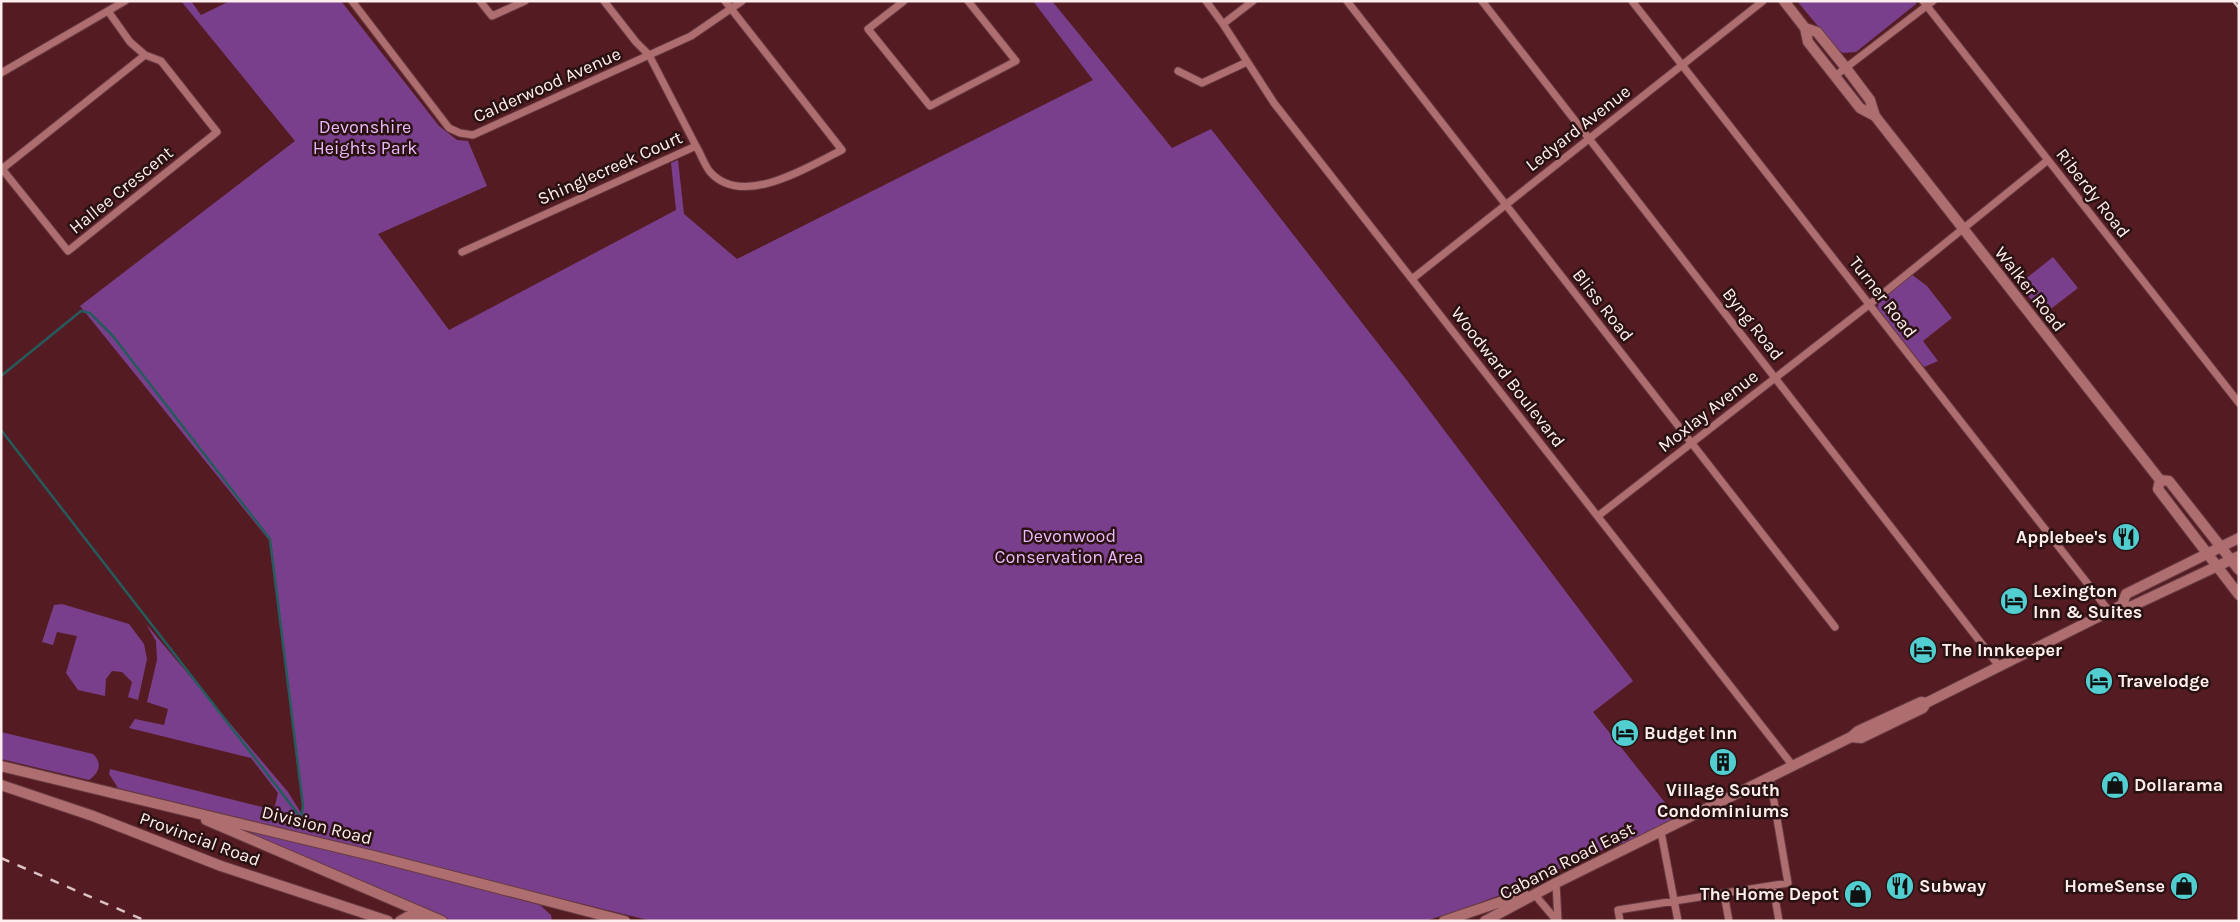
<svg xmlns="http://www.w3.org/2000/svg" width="2240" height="922" viewBox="0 0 2240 922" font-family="Karla,sans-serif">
<rect width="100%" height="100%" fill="#541c22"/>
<path fill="#7a3f8c" d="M181 1H191L201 15 230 1H341L439 126 457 140 468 141 487 186 378 234 449 330 676 210 671 163 678 160 684 214 737 259 1093 80 1033 1H1052L1172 148 1211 129 1405 378 1633 681 1593 712 1678 819 1635 839 1591 854 1526 885 1461 910 1425 921H652L296 834 118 788 109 774 110 769 274 810 278 793 251 758 129 728 135 719 164 725 168 709 147 702 157 660 156 641 146 624 288 792 301 813 303 806 269 540 80 306 295 141Z
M1797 1H1916V4L1856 52 1843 53 1837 49Z
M2053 257 2078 288 2043 315 2019 284Z
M1911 274 1927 286 1952 318 1923 341 1938 361 1924 367 1877 309 1880 299Z
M62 604 129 624 144 644 147 659 138 700 128 697 132 682 122 672 112 671 106 679 105 696 78 690 66 673 77 636 57 632 53 645 42 642 54 605Z
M1 732 93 754C103 763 99 773 89 780L1 759Z
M201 815 472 885 540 905 551 915 552 921H451Z"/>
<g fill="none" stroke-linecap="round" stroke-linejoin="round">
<path stroke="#265b5d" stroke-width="2.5" d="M1 376 81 311 90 313 112 335 270 539 303 806 300 823
M1 430 282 793 298 814 299 821"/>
<defs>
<path id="street" d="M352 1 449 128 460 133 473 135 691 36 742 1
M480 1 492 16 525 1
M604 1 636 42 649 55 696 146
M904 1 868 29 930 106 1016 61 968 1
M1206 1 1223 24 1274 103 1793 766
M1347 1 1835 627
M1482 1 1999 666
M1632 1 2109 611
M1923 1 2239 403
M108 11 130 42 145 55 161 61 217 132 68 251 2 169 145 55
M1223 24 1253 1
M1178 71 1202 83 1247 62
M1 73 125 1
M1835 76 1933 1
M462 252 696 146C701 154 705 167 711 173 744 208 809 166 842 150L725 1
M1412 279 1763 1
M1598 516 1870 304 2048 160
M1661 832 1678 921
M1556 883 1558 921
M1773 886 1779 921
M1724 894 1729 921
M1535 895 1557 921
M1620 921 1618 910 1788 883 1770 778"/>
<path id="secondary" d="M1784 1 1805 28 1808 42 1860 108 1875 116
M1805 28 1817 32 1846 68 1870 100 1875 116 2160 480 2169 481 2239 570
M2160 480 2158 489 2239 595
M2122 605 2130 607 2239 556
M1851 737 1861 738 1923 708 1926 703 2122 605 2126 594 2239 538
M1 766 374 856 625 921
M1 785 93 816 221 866 388 921
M206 820 442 921
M400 921 407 917 424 915
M1444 921 1524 894
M1485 921 1556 883 1851 737 1858 731 1921 702 1926 703"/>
</defs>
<use href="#street" stroke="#673a41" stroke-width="9"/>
<use href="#secondary" stroke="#673a41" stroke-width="12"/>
<use href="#street" stroke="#ae6e70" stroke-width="7"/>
<use href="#secondary" stroke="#ae6e70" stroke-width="10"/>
<path stroke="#dbc2c4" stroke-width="2.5" stroke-dasharray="9 9" stroke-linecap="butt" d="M2233 1 2239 8
M1 858 146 921"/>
</g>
<defs>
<symbol id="restaurant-disc" viewBox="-11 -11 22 22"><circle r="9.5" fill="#52cdd0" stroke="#2a1112"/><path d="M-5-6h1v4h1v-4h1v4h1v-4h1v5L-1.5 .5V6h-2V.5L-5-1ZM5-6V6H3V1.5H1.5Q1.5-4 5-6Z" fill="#111"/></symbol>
<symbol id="hotel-disc" viewBox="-11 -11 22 22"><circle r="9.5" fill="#52cdd0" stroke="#2a1112"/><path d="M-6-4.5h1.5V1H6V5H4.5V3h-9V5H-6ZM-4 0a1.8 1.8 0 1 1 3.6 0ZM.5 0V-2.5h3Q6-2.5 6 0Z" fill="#111"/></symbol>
<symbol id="building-disc" viewBox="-11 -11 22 22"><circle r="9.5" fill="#52cdd0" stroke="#2a1112"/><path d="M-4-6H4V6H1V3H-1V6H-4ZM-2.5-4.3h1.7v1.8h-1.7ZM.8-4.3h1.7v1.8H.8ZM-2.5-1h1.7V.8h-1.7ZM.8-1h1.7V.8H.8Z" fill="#111"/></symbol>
<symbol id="shop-disc" viewBox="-11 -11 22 22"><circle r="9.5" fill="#52cdd0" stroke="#2a1112"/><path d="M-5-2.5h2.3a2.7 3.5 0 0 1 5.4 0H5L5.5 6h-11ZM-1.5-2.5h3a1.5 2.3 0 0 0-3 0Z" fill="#111"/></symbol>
</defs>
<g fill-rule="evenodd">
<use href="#restaurant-disc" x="2110" y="521" width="32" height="32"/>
<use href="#hotel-disc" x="1998" y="585" width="32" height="32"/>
<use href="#hotel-disc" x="1907" y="634" width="32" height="32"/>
<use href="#hotel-disc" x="2083" y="665" width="32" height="32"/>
<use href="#hotel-disc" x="1609" y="717" width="32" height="32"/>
<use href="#building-disc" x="1707" y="746" width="32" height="32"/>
<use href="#shop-disc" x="2099" y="769" width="32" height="32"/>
<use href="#restaurant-disc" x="1884" y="870" width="32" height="32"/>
<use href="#shop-disc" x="2168" y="870" width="32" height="32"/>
<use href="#shop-disc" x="1842" y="878" width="32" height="32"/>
</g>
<g text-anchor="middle" stroke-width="5" stroke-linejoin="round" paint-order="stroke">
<g font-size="18" fill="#feeeee" stroke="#2a1112">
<text transform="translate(547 85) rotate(-24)" y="6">Calderwood Avenue</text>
<text transform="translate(1578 128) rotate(-38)" y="6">Ledyard Avenue</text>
<text transform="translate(610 168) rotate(-24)" y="6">Shinglecreek Court</text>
<text transform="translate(121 190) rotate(-39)" y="6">Hallee Crescent</text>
<text transform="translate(2093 193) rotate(52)" y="6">Riberdy Road</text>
<text transform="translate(2030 289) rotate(52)" y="6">Walker Road</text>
<text transform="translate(1883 297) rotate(52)" y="6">Turner Road</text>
<text transform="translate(1603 305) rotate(52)" y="6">Bliss Road</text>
<text transform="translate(1753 324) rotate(52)" y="6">Byng Road</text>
<text transform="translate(1508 377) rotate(52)" y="6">Woodward Boulevard</text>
<text transform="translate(1708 411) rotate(-38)" y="6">Moxlay Avenue</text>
<text transform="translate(317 825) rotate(14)" y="6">Division Road</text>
<text transform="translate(200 839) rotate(20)" y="6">Provincial Road</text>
<text transform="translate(1567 861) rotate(-27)" y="6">Cabana Road East</text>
</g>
<g font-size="18" fill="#ebbafc" stroke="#2a1112">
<text x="365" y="133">Devonshire<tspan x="365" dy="21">Heights Park</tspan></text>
<text x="1069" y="542">Devonwood<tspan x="1069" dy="21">Conservation Area</tspan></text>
</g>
<g font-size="18" font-weight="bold" fill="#feeeee" stroke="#2a1112" text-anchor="start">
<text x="2107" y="543" text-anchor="end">Applebee's</text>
<text x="2033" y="597">Lexington<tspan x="2033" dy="21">Inn &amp; Suites</tspan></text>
<text x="1942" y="656">The Innkeeper</text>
<text x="2118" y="687">Travelodge</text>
<text x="1644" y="739">Budget Inn</text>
<text x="2134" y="791">Dollarama</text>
<text x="1723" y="796" text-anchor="middle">Village South<tspan x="1723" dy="21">Condominiums</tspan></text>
<text x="1919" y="892">Subway</text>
<text x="2165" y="892" text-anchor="end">HomeSense</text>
<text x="1839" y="900" text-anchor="end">The Home Depot</text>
</g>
</g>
<rect width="2240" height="922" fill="none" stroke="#feeeee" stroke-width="5"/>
</svg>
